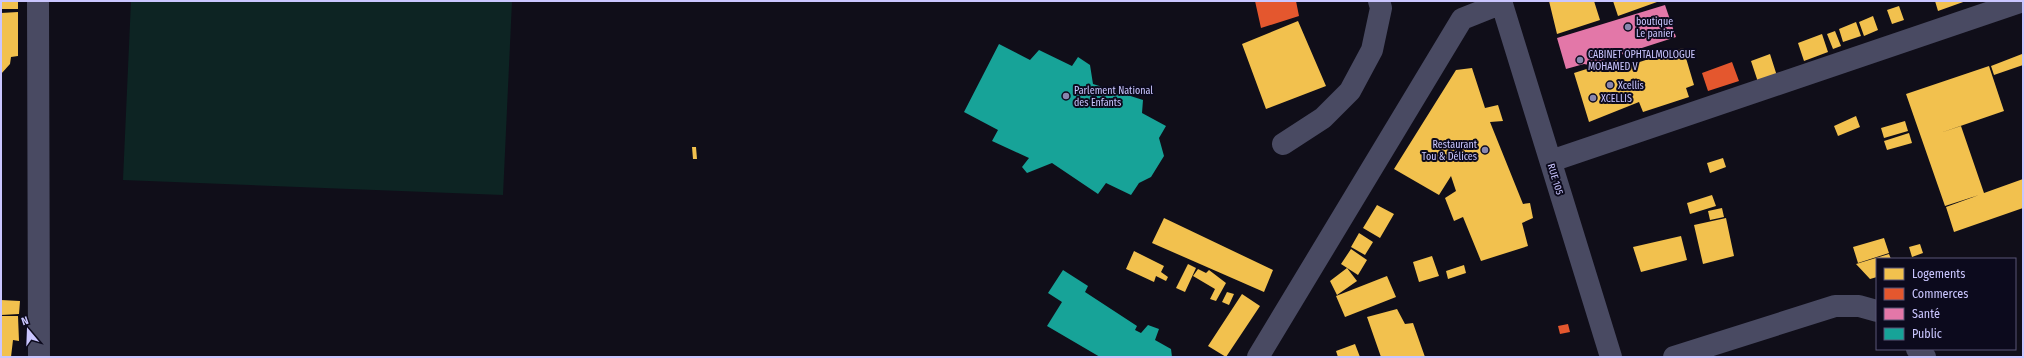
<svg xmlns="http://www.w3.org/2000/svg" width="2024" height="358" viewBox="0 0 2024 358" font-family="'Fira Sans Condensed',sans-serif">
<rect width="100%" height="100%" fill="#100e19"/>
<path fill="#0d2423" d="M131 1H512L503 195 123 180Z"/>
<path fill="#f2c14e" d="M1 1H18V9H1Z
M1549 1H1594L1600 20 1557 34Z
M1613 1H1656L1657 2 1618 16Z
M1935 1H1966L1938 11Z
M1899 6 1904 20 1892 24 1887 10Z
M18 12V56L11 57 10 64 1 74V13Z
M1873 16 1878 30 1864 36 1859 22Z
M1298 21 1326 86 1266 109 1242 44Z
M1856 22 1861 36 1843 42 1839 29Z
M1835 31 1841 46 1833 49 1827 34Z
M1822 34 1828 52 1804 61 1798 43Z
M1683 48 1694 85 1686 88 1689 97 1643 112 1639 102 1589 122 1574 73 1618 59 1621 68Z
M1770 54 1777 76 1758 82 1751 61Z
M2022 54 2023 65 1994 75 1991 66Z
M1989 66 2004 111 1940 133 1961 126 1984 193 2023 179V208L1954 232 1946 207 1979 195 1945 206 1906 94Z
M1472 68 1485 108 1498 105 1503 121 1490 122 1523 204 1530 203 1533 218 1522 223 1528 246 1481 261 1463 217 1454 221 1445 198 1456 191 1451 176 1439 195 1394 169 1456 70Z
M1856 116 1860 127 1838 136 1834 126Z
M1905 121 1908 131 1884 138 1881 128Z
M1909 133 1912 143 1887 150 1884 141Z
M692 147H696L697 159H693Z
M1723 158 1726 167 1710 173 1707 163Z
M1712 195 1716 206 1690 214 1687 203Z
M1377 205 1394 214 1380 238 1363 228Z
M1722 208 1724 217 1710 220 1708 211Z
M1164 218 1273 270 1264 292 1152 243Z
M1726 218 1734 256 1703 264 1694 225Z
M1359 233 1373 242 1365 255 1351 247Z
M1681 236 1687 260 1641 272 1633 247Z
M1884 238 1889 253 1858 263 1853 247Z
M1920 244 1923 253 1912 257 1909 247Z
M1351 249 1367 260 1358 275 1341 264Z
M1134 251 1164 266 1161 272 1168 277 1166 281 1156 276 1154 282 1126 269Z
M1889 254 1891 259H1877V277L1870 279 1856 264Z
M1432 256 1439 276 1419 282 1413 262Z
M1188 264 1196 268 1185 292 1176 288Z
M1464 265 1466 273 1448 279 1446 271Z
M1347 268 1357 281 1337 295 1330 281Z
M1198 269 1206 273 1209 270 1226 283 1216 301 1210 299 1215 289 1193 276Z
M1387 276 1396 297 1345 317 1336 296Z
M1227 292 1234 294 1229 305 1222 302Z
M1242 294 1260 306 1226 357 1208 346Z
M1 300 20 301 19 314 1 315Z
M1397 309 1405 324 1413 323 1425 357H1381L1367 317Z
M1 316H18L19 341 13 340 11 357H1Z
M1355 344 1360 357H1338L1336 351Z"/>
<path fill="#e4572e" d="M1255 1H1296L1299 16 1261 28Z
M1732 62 1739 81 1708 91 1702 73Z
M1568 324 1570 332 1560 334 1558 326Z"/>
<path fill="#e377a8" d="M1665 5 1676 37 1589 65 1584 64 1566 69 1557 38Z"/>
<path fill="#17a398" d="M999 44 1030 60 1039 50 1072 66 1078 57 1090 65 1093 84 1143 100 1142 113 1166 126 1159 138 1164 156 1151 177 1139 183 1131 195 1106 183 1098 194 1052 163 1027 173 1022 167 1029 158 992 141 998 130 964 112Z
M1063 270 1088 286 1085 292 1137 326 1135 330 1141 333 1148 325 1159 329 1155 340 1171 349 1172 357H1100L1047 326 1062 302 1048 293Z"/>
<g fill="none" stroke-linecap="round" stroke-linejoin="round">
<path stroke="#494a62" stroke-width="22" d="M38 1 39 357
M1501 1 1611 357
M1283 144 1323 118 1350 91 1372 50 1381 8 1379 1
M1551 161 2023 1
M1917 349 1925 357
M1258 357 1462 19 1502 3
M1674 357 1835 306H1859L1877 311"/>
</g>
<g fill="#8986ae" stroke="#0c0a1d" stroke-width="1.5">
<circle cx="1628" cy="27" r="4"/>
<circle cx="1580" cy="60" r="4"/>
<circle cx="1610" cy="85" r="4"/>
<circle cx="1066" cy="96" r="4"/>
<circle cx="1593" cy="98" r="4"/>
<circle cx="1485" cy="150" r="4"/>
</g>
<g text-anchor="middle" stroke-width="4" stroke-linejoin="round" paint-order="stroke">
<g font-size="10" fill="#cac6ff" stroke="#0c0a1d" text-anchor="start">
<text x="1636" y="25">boutique<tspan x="1636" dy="12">Le panier</tspan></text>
<text x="1588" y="58">CABINET OPHTALMOLOGUE<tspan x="1588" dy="12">MOHAMED V</tspan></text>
<text x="1618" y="89">Xcellis</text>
<text x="1074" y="94">Parlement National<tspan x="1074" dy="12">des Enfants</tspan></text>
<text x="1601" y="102">XCELLIS</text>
<text x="1477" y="148" text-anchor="end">Restaurant<tspan x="1477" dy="12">Tou &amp; Délices</tspan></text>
</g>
<g font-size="10" fill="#cac6ff" stroke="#0c0a1d">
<text transform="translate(1556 179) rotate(73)" y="4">RUE 105</text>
</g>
</g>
<rect width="2024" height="358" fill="none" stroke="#cac6ff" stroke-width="4"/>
<rect x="1876" y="258" width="140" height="92" fill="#0c0a1d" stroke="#585577"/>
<rect x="1884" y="268" width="20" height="12" fill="#f2c14e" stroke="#585577"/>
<text x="1912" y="278" font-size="12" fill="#cac6ff">Logements</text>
<rect x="1884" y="288" width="20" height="12" fill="#e4572e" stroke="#585577"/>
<text x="1912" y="298" font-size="12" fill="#cac6ff">Commerces</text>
<rect x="1884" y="308" width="20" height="12" fill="#e377a8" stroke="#585577"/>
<text x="1912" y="318" font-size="12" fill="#cac6ff">Santé</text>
<rect x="1884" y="328" width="20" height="12" fill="#17a398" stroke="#585577"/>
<text x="1912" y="338" font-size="12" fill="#cac6ff">Public</text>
<g transform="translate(28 330) rotate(341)" stroke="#0c0a1d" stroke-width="3" paint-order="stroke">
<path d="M0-3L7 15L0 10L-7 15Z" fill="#cac6ff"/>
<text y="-6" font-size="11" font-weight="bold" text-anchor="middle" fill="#cac6ff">N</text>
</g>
</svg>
